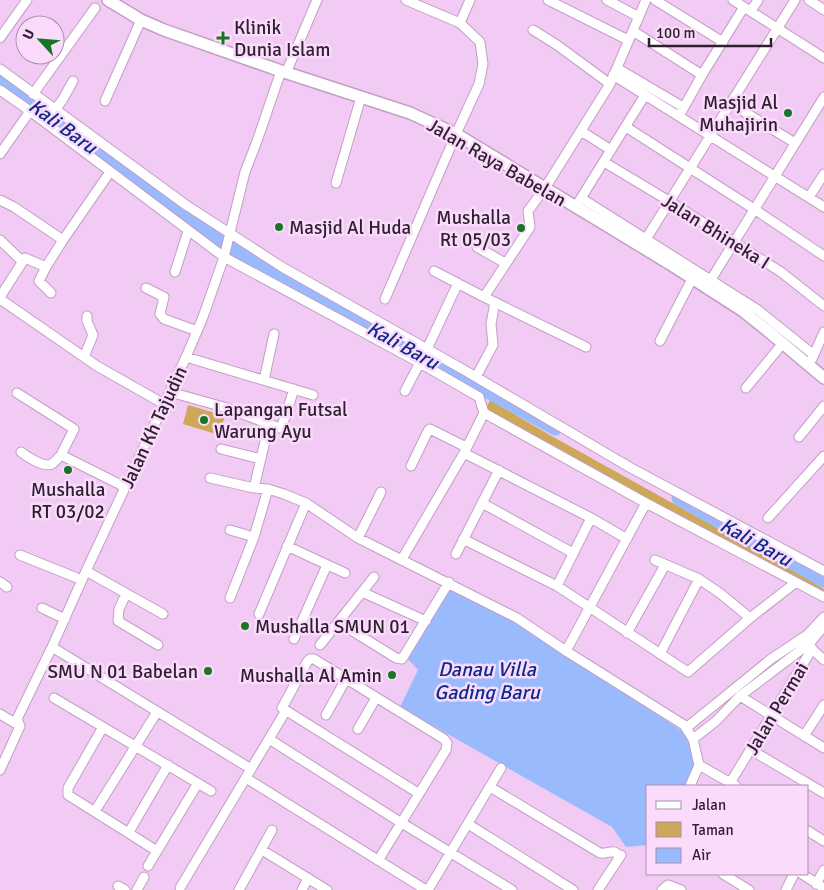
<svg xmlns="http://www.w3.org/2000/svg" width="824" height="890" viewBox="0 0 824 890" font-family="Signika,sans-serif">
<rect width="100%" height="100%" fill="#f2cbf4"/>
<path fill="#cda858" d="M490 400 548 434 802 575 824 589V597L484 413Z
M188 405 225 416 219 435 183 424Z"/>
<path fill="#9abafe" d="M451 588 515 621 682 731 689 741 694 765 685 786H648V845L626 847 612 827 400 707 418 670 407 658Z"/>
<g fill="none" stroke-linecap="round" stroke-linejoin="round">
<path stroke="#9abafe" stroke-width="15" d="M0 80 240 254 555 428
M679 498 824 580"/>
<defs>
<path id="minor" d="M548 0 628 40
M607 0 639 17
M655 0 723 42
M733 0 824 58
M809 0 824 10
M751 11 758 0
M460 23 470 0
M533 30 557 45 610 84
M633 31 702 75
M0 38 27 0
M617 68 683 107
M0 69 186 205 282 267 464 370 631 468 824 571
M286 73 317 0
M613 75 824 207
M0 90 30 111 224 257 420 363 479 397 484 413 464 453 402 559
M33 94 95 8
M105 101 141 20
M730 103 795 143
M55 110 63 99 73 81
M679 116 702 75 744 7
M626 127 754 209 824 256
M581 131 611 150
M0 154 30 111
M604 162 669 201 781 272 824 306
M336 183 361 97
M809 197 824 174
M581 198 758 310 814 355
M0 200 14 207 63 240
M578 203 645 95
M646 239 795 0
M0 240 22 261
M477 247 505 263
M46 267 63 240 110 172
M434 271 484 297
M175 272 188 231
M707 286 824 97
M146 288 164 297 160 314 164 319 197 331
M0 297 25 258 46 267 39 281 51 293
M0 299 97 366 164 404
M385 299 456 134 479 84 483 64 480 42 460 23 406 0
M660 341 692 279
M586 347 484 297 530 227 528 211 545 188 610 84 646 0
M84 357 93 335 87 321V316
M186 357 313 395
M812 359 824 332
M476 377 493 345 491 324 495 302
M264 380 274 334
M746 388 783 343
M405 391 427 349 458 283
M170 392 227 408 269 424 254 488 268 489 284 494 306 503 358 538 517 618 566 651 684 725 693 739 699 765 690 786
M17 393 74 429 61 455 125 487
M484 413 646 503 824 597
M269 424 280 428 282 426 294 389
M799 437 824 406
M221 449 261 459
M21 452C27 457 45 468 52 464 55 462 59 457 61 455
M464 453 591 518 627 539
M411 466 428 431 430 429 466 447
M210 478 254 488
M482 503 573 553
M768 518 824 456
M230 530 254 537
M358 538 381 492
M463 539 557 586 688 672 750 618 795 583
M287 546 345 573
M456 554 499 470
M20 555 82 580
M655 560 699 579 721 594 750 618
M86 571 163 614
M0 582 7 587
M557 586 591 518
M362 592 426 621
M126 594 119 609 118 621 158 645
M230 598 254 537 268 489
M42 608 65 619
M259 614 306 503
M338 622 396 658 402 659 449 582
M627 633 665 565
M294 639 327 565
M320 645 374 577
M52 647 251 769
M812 649 824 660
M566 651 646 503
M660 654 699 579
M740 696 824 748
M54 698 211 791
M0 714 20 726
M326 715 346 679
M103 727 68 788V795L157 851
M686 728 771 659 807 635 824 617
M358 729 376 698
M804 736 824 705
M269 739 400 822 512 890
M693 739 716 721 740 696 810 643 824 626
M751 750 824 793
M699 765 736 786
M0 770 20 726 17 719 52 647 86 571 186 357 203 317 224 257 245 172 257 141 281 71
M246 778 426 890
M730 783 812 649 808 639
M490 787 600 853C608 855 615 846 619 858
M95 811 157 712
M468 824 573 890
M808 831 824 841
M129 832 168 765
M262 850 327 890
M379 859 446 750 447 743 444 739 314 659H310L307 662 282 708 418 793
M148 866 198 783
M723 874 749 890
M802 874 824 888
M816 884 824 870
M118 886 125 890
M180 888 285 712
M137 890 144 877
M239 890 272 830
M302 890 308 878
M428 890 501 768
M598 890 621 855
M662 890 668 885 681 890
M786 890 794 874"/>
<path id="major" d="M108 0 141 20 164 30 281 71 410 113 456 134 670 264 743 311 768 331 824 378"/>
</defs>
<use href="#minor" stroke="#c39ec5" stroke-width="11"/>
<use href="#major" stroke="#c39ec5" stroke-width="14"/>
<use href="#minor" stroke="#fff" stroke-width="9"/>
<use href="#major" stroke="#fff" stroke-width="11"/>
</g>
<g fill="#187524" stroke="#fbdbfc" stroke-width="2">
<path d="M220.5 30.5h5v5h5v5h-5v5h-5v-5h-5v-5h5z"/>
<circle cx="788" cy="113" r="5"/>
<circle cx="279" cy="227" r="5"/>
<circle cx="521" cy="228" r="5"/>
<circle cx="204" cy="420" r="5"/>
<circle cx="68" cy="470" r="5"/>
<circle cx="245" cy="626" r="5"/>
<circle cx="208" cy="671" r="5"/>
<circle cx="392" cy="675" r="5"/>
</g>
<g text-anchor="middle" stroke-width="5" stroke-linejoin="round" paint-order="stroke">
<g font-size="19" fill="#2d1f2e" stroke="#fbdbfc" text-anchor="start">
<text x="234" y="34">Klinik<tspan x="234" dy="22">Dunia Islam</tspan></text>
<text x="778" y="109" text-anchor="end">Masjid Al<tspan x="778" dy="22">Muhajirin</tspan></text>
<text x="511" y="224" text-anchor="end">Mushalla<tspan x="511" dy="22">Rt 05/03</tspan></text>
<text x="289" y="234">Masjid Al Huda</text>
<text x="214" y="416">Lapangan Futsal<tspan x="214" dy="22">Warung Ayu</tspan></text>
<text x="68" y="496" text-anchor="middle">Mushalla<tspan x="68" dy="22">RT 03/02</tspan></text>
<text x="255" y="633">Mushalla SMUN 01</text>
<text x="198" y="678" text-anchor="end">SMU N 01 Babelan</text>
<text x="382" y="682" text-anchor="end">Mushalla Al Amin</text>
</g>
<g font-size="19" fill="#2d1f2e" stroke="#fbdbfc">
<text transform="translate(497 162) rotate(30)" y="7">Jalan Raya Babelan</text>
<text transform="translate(716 231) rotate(32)" y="7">Jalan Bhineka I</text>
<text transform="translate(153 427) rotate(-65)" y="7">Jalan Kh Tajudin</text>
<text transform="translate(776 708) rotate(-59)" y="7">Jalan Permai</text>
</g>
<g font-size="20" font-style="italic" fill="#0d2c8a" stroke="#fbdbfc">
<text transform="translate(63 126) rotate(36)" y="7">Kali Baru</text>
<text transform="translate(403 345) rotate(29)" y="7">Kali Baru</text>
<text transform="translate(756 542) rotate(29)" y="7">Kali Baru</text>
<text x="487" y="676">Danau Villa<tspan x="487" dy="23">Gading Baru</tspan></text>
</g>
</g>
<rect x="646" y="785" width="162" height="90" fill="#fbdbfc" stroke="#a990aa"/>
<rect x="656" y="801" width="25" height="8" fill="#ffffff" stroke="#a990aa"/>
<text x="692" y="810" font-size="15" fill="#2d1f2e">Jalan</text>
<rect x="656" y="822" width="25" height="15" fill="#cda858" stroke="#a990aa"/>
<text x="692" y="835" font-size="15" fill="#2d1f2e">Taman</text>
<rect x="656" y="848" width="25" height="15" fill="#9abafe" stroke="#a990aa"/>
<text x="692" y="860" font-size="15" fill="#2d1f2e">Air</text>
<g transform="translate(40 40) rotate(296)"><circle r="24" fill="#fbdbfc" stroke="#a990aa"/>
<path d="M0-4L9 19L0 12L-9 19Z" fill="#187524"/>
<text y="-8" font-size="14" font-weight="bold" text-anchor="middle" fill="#2d1f2e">U</text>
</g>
<path d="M649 38v8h122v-8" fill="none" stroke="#2d1f2e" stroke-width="2.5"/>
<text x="656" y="38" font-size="15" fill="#2d1f2e" stroke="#fbdbfc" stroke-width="4" paint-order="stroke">100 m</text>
</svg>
